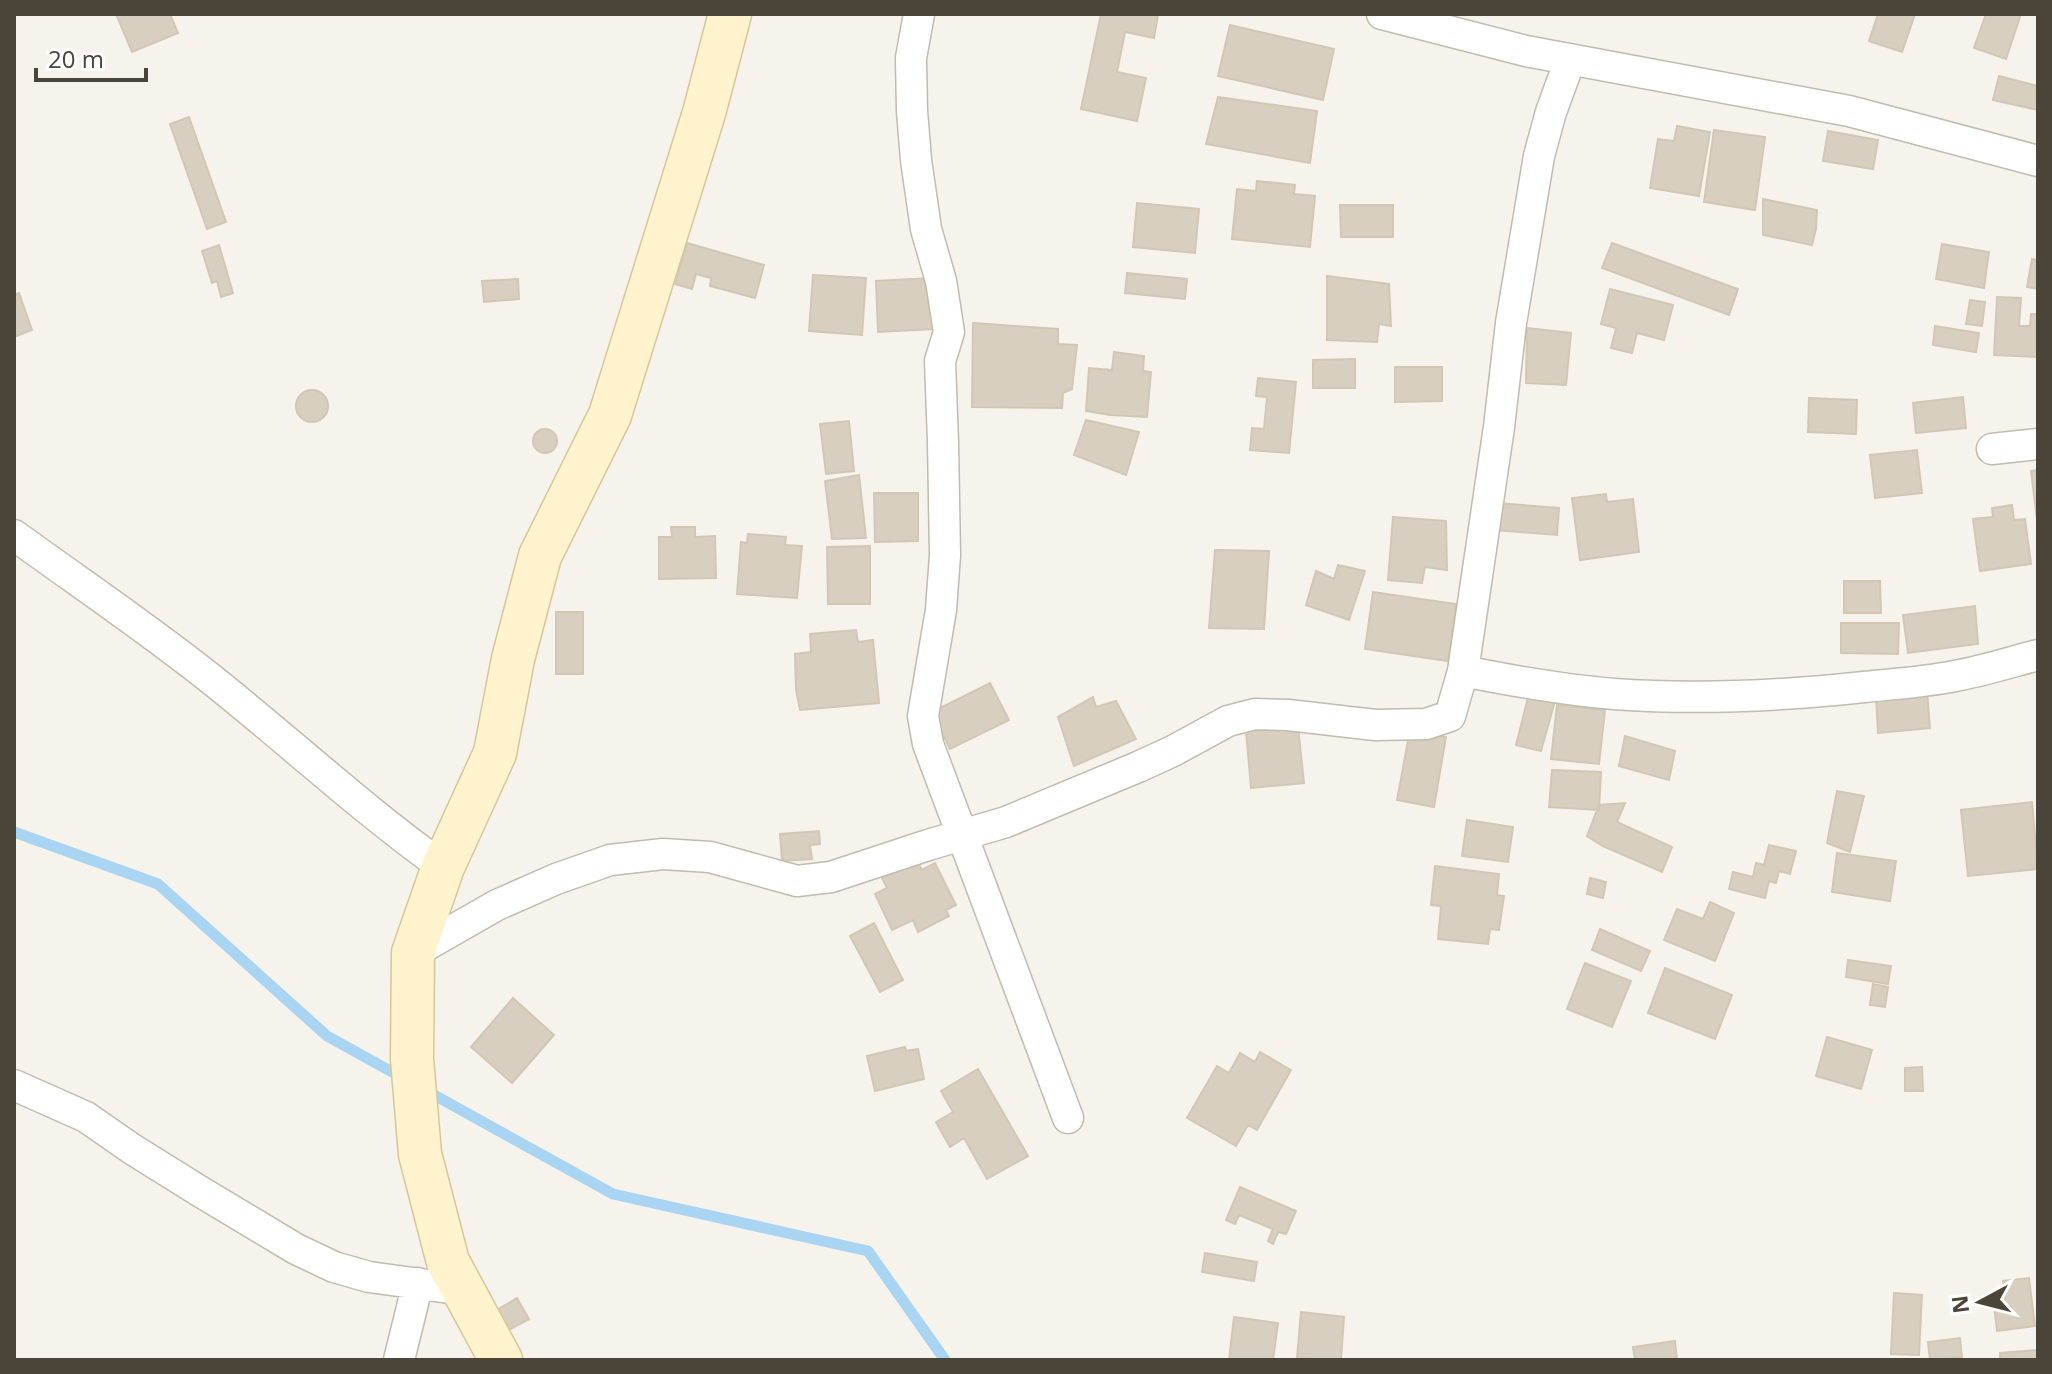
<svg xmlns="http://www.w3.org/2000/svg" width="2052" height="1374" viewBox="0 0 2052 1374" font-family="'Open Sans',sans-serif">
<rect width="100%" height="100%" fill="#f6f3ec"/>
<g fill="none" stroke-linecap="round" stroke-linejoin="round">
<path stroke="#a9d4f2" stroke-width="11" d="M14 832 158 884 327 1036 403 1078
M425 1090 613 1194 868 1251 945 1360"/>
</g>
<path fill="#d8cfc1" stroke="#d3c7b4" stroke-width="2" d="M116 14H170L178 33 132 52Z
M1101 14 1158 15 1154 38 1125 32 1117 72 1146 78 1137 121 1081 109Z
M1878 14H1915L1902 52 1869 41Z
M1986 14H2021L2006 59 1974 48Z
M1230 25 1334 49 1323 100 1218 76Z
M1999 76 2038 86V110L1993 100Z
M1218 97 1317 111 1310 163 1206 144Z
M189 117 226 222 207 229 170 124Z
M1677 126 1710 132 1699 196 1650 188 1658 139 1674 141Z
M1714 130 1765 137 1755 210 1704 202Z
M1828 131 1878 140 1873 169 1823 161Z
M1257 181 1295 185 1294 194 1315 196 1310 247 1232 239 1237 189 1256 191Z
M1763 199 1817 210 1816 229 1812 245 1763 235Z
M1137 203 1199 209 1195 253 1133 247Z
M1340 205H1393V237H1341Z
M687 243 764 265 755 298 710 286 711 278 696 274 692 289 675 284Z
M1612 243 1738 289 1729 315 1602 268Z
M1942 244 1989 252 1984 288 1936 279Z
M219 245 233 293 221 297 217 281 212 283 202 251Z
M2032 259 2038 260V289L2027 287Z
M1127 273 1187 279 1185 299 1125 293Z
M813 275 866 278 862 335 809 331Z
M1327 276 1389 284 1391 326 1379 324 1377 342 1327 340Z
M931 278 934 329 878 332 876 281Z
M518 279 519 299 484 302 482 281Z
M1610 289 1673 305 1664 340 1637 333 1632 353 1611 348 1616 328 1601 324Z
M19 293 32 330 14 337V295Z
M1997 297 2021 298 2019 326H2030L2031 314H2038V357L1994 355Z
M1970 300 1985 302 1982 326 1966 324Z
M973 323 1058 329V344L1077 345 1072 389 1063 393 1062 408 972 407Z
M1935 326 1979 333 1976 352 1933 345Z
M1527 328 1571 333 1566 385 1526 383Z
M1114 352 1144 356 1143 371 1151 372 1147 417 1110 415 1086 411 1089 368 1112 370Z
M1355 359V388H1313V360Z
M1395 367H1442V401L1395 402Z
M1258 378 1296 382 1289 453 1250 450 1252 428 1264 429 1267 397 1256 396Z
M296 406a16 16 0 1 1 32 0a16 16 0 1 1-32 0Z
M1963 397 1966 428 1916 433 1913 403Z
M1809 398 1857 400 1856 434 1808 432Z
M1086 420 1139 432 1126 475 1074 455Z
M849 421 854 471 826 474 820 424Z
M533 441a12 12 0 1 1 24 0a12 12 0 1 1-24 0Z
M1917 450 1922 493 1875 498 1870 455Z
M2038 470V528L2031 471Z
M859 475 866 538 832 539 825 481Z
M874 493H918V541L875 542Z
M1606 494 1607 502 1633 499 1639 552 1580 560 1572 498Z
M1497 503 1559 508 1557 535 1495 530Z
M2012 505 2014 520 2025 519 2031 564 1980 571 1973 519 1993 517 1992 508Z
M1393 517 1446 521 1447 570 1425 567 1422 583 1388 580Z
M671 527H695V537L715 536 716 578 659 579V537H672Z
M748 534 786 537 785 545 802 546 797 598 737 594 741 542 747 543Z
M870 546V604H828L827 547Z
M1215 550 1269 551 1264 629 1209 628Z
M1338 565 1365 571 1349 620 1306 605 1316 571 1334 579Z
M1844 581H1880L1881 613H1844Z
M1373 592 1456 604 1448 661 1365 649Z
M1975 606 1978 644 1908 653 1903 615Z
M556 612H583V674H556Z
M1841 623H1899L1898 654 1841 653Z
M856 630 858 642 873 640 879 703 800 710 796 690 795 654 811 652 810 634Z
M990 683 1009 720 950 749 932 712Z
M1927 691 1930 728 1878 733 1876 696Z
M1529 694 1555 701 1541 751 1516 745Z
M1093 697 1096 707 1116 701 1136 739 1074 766 1058 717Z
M1557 705 1605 710 1599 764 1551 759Z
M1298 727 1304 783 1251 788 1246 731Z
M1410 730 1446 737 1434 807 1397 800Z
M1625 736 1675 751 1669 780 1619 766Z
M1552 770 1601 772 1599 810 1549 807Z
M1837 791 1864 796 1850 852 1827 843Z
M2032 802 2038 869 1968 876 1961 810Z
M1625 803 1617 822 1672 847 1662 872 1603 846 1587 836 1599 805Z
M1467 820 1513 827 1508 862 1462 856Z
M819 831 820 844 810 845 812 859 782 861 780 834Z
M1769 845 1796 851 1790 874 1779 871 1776 883 1769 881 1765 898 1729 889 1733 872 1753 877 1756 863 1764 865Z
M1837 853 1896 861 1890 901 1832 892Z
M915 857 922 870 935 863 956 905 946 910 949 916 918 932 913 920 892 930 875 894 887 888 880 874Z
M1435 866 1499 874 1497 895 1504 896 1499 930 1490 929 1488 944 1438 939 1441 906 1431 905Z
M1590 878 1606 882 1603 898 1587 894Z
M1710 902 1734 913 1715 961 1664 940 1677 909 1703 919Z
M874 923 903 980 880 992 850 936Z
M1600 929 1650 951 1641 971 1592 950Z
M1848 960 1891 966 1888 984 1846 977Z
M1585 963 1631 981 1612 1027 1567 1009Z
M1665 968 1732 995 1715 1039 1648 1013Z
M1873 984 1888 987 1885 1007 1870 1005Z
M513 998 554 1035 512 1083 471 1047Z
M1827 1037 1872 1050 1861 1089 1816 1076Z
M905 1047 906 1051 918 1049 924 1079 875 1091 867 1056Z
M1260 1052 1291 1070 1257 1130 1248 1125 1236 1146 1187 1118 1217 1066 1229 1073 1240 1053 1255 1062Z
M1922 1067 1923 1091H1905V1068Z
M978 1069 1028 1156 987 1179 964 1138 950 1147 936 1122 953 1112 941 1091Z
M1240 1187 1296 1211 1286 1234 1278 1232 1273 1244 1268 1241 1273 1229 1239 1215 1235 1224 1226 1220Z
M1205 1253 1257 1262 1254 1281 1202 1272Z
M2029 1278 2035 1326 1997 1331 1994 1305 2005 1303 2003 1281Z
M1894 1293 1922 1295 1919 1355 1891 1354Z
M517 1298 529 1319 503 1333 492 1313Z
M1301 1312 1344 1317 1341 1360 1297 1358Z
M1234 1317 1278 1323 1273 1360H1229Z
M1960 1338 1962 1357 1930 1360 1928 1342Z
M1675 1341 1677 1360H1635L1633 1347Z
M2038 1350V1360H2000V1353Z"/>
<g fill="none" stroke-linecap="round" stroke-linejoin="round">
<defs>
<path id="street" d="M919 14 911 58 912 111 916 160 926 229 941 281 949 332 940 361 943 442 945 555 941 610 923 716 928 744 1068 1118
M1382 14 1526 51 1849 111 2038 161
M1992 449 2038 444
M14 535C80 583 147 628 211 679 289 741 362 809 443 867
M1463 671C1513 681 1563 690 1614 694 1697 700 1781 696 1864 687 1894 684 1925 682 1955 676 1983 671 2011 662 2038 655
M413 953 497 905 556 879 610 860 663 854 710 857 797 881 831 877 928 845 1006 822 1138 767 1173 751 1228 721 1255 714 1288 715 1375 725 1426 724 1450 716 1463 671 1499 427 1511 323 1539 156 1551 112 1570 60
M14 1085 86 1117 132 1149 201 1192 296 1249 334 1267 369 1277 464 1290
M399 1360 418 1283"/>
<path id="secondary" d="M501 1360 448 1262 420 1154 412 1059 413 953 443 867 495 753 513 659 540 556 610 415 704 113 730 14"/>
</defs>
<use href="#street" stroke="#c2bbae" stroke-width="33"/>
<use href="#secondary" stroke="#d6c79b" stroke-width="45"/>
<use href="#street" stroke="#fff" stroke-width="30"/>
<use href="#secondary" stroke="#fff3cd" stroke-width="42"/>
</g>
<rect width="2052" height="1374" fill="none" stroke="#4b4439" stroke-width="32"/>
<g transform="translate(1980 1302) rotate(263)" stroke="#ffffff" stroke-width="6" paint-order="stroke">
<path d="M0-6L14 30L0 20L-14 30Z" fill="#4b4439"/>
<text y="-12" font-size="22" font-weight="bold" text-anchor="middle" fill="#4b4439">N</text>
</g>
<path d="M36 68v12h110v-12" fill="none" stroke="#4b4439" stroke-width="4"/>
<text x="48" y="68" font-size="24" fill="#4b4439" stroke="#ffffff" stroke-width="6" paint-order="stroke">20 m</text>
</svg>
